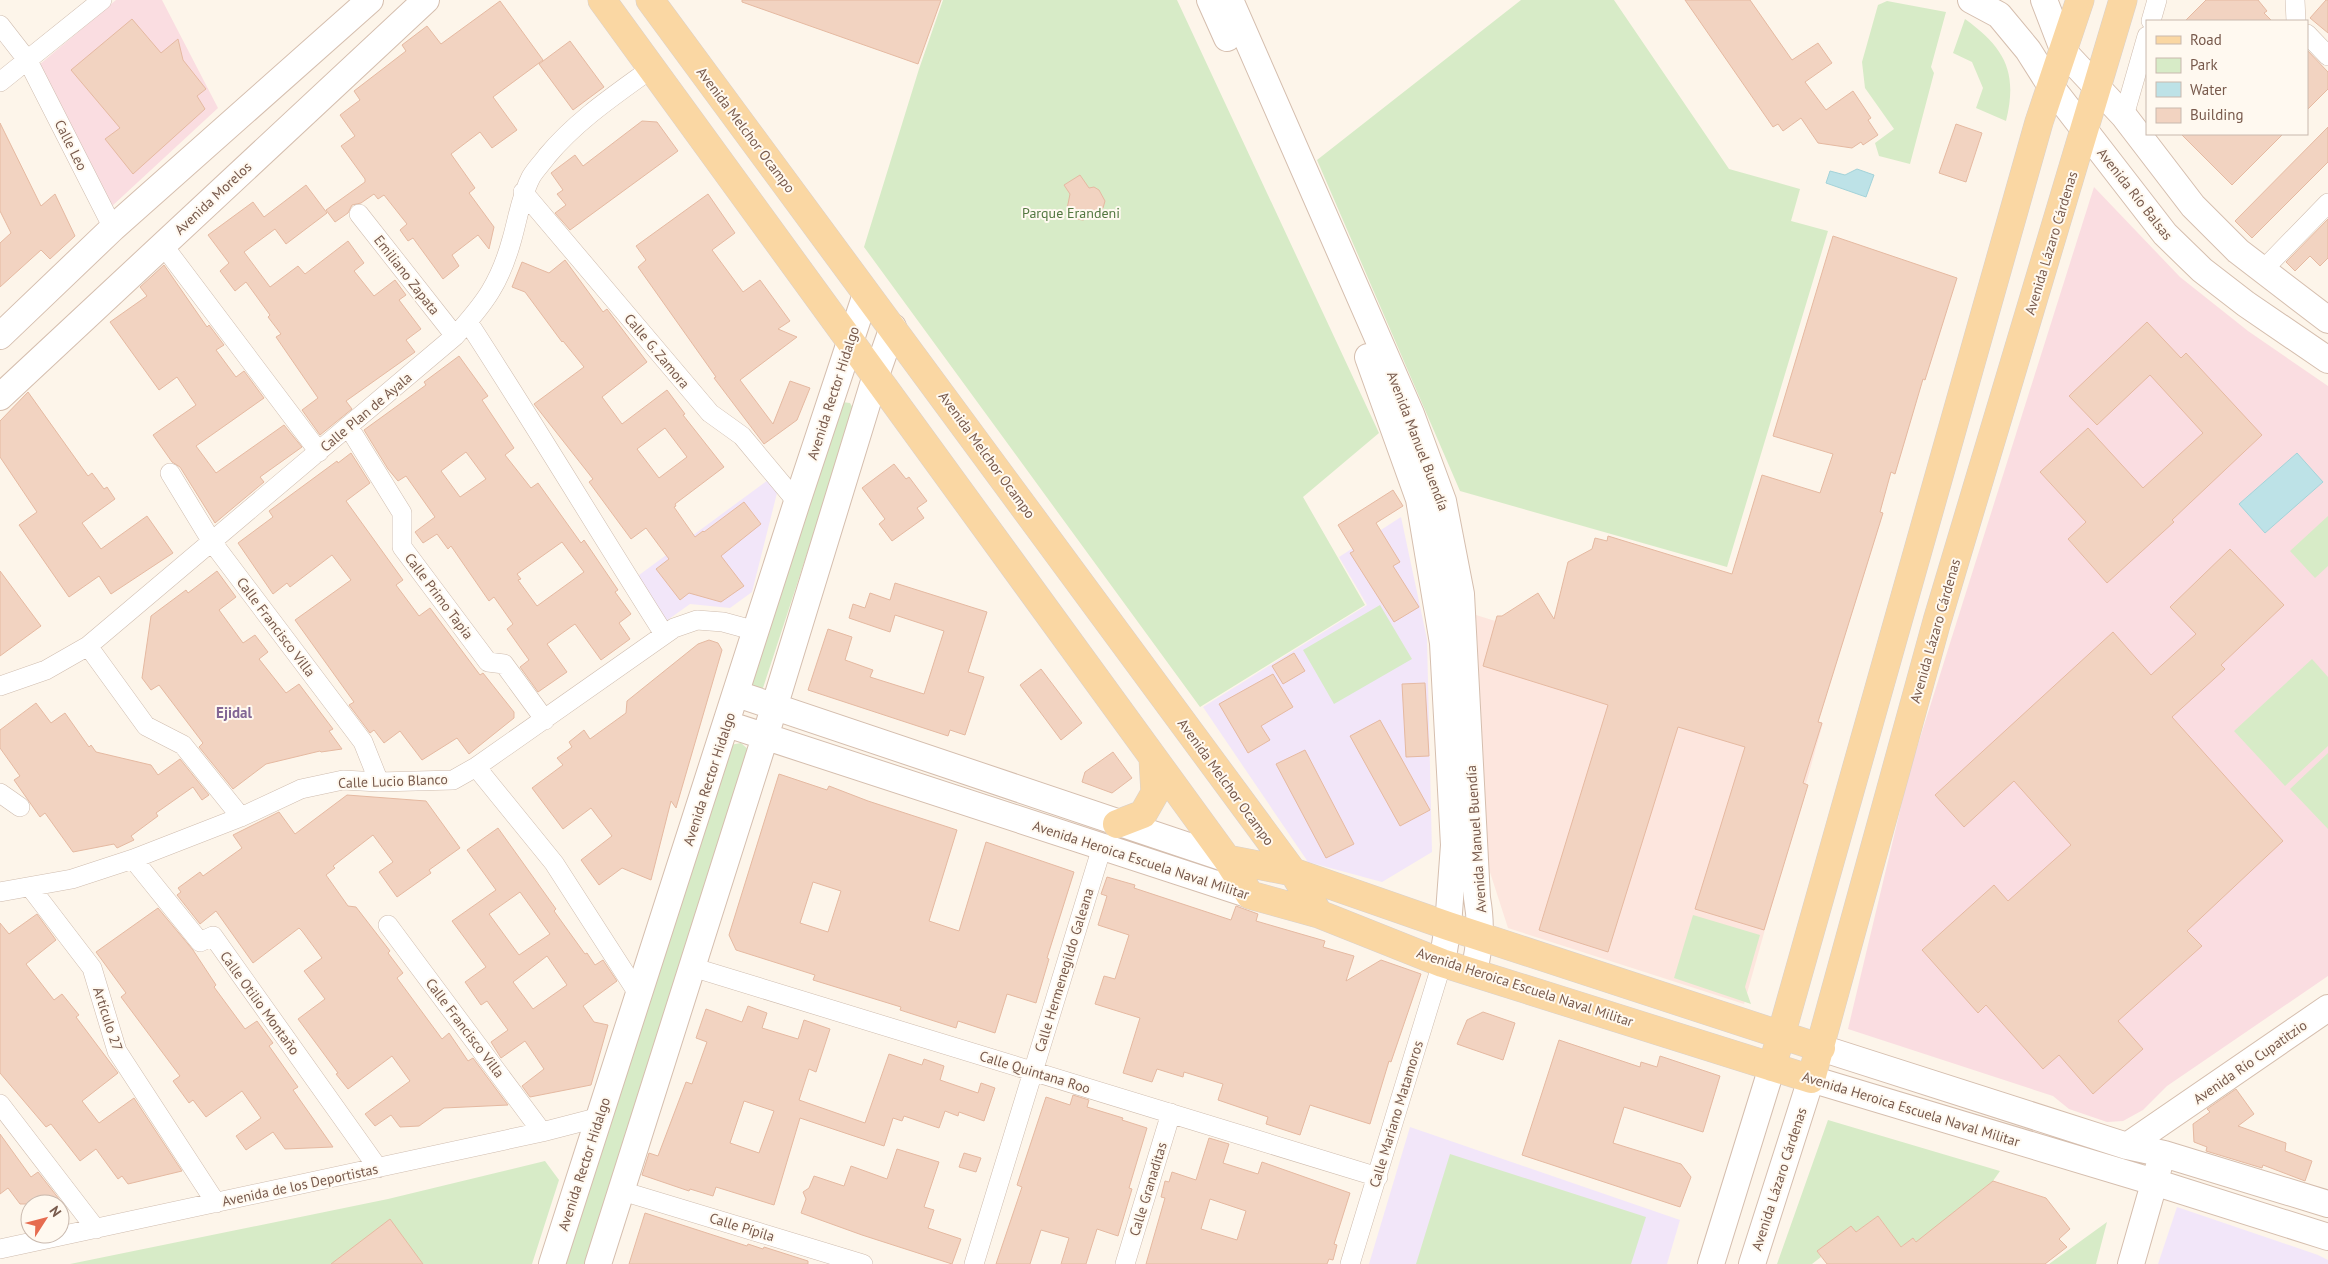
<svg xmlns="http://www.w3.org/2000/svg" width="2328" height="1264" viewBox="0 0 2328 1264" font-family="'PT Sans',sans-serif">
<rect width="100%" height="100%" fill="#fdf5ea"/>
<path fill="#fde6de" d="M1476 615 1823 723 1744 1004 1508 928 1487 863Z"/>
<path fill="#f2e6f9" d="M768 480 777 493 752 592 730 608 690 604 662 624 631 581Z
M1401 517 1427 639 1432 852 1382 882 1308 862 1203 707 1367 605 1339 557Z
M1410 1127 1680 1220 1667 1264H1369Z
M2177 1207 2318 1255 2328 1260V1264H2158Z"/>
<path fill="#fadde1" d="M116 0H162L218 108 111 207 39 65Z
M2094 187 2180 277 2248 331 2328 386V976L2167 1086 2143 1110 2123 1121 2107 1122 2069 1109 2053 1096 1848 1029 1909 773Z"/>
<path fill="#d7ebc7" d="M943 0H1177L1379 433 1303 497 1365 605 1200 707 864 247 919 69Z
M1521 0H1614L1729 169 1800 189 1791 221 1828 231 1727 567 1460 491 1317 160Z
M1887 1 1946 12 1931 67 1934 73 1910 164 1879 156 1875 143 1894 129 1865 88 1862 62 1878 5Z
M1965 19C2005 48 2018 72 2006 121L1976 108 1983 88 1972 62 1953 53Z
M842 402 850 403 854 410 762 691 748 689Z
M2328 516V566L2315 578 2290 551Z
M1380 605 1412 659 1334 704 1303 650Z
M2312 659 2328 677V746L2285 786 2234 731Z
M741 743 750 751 585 1264H563L730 745Z
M2328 753V829L2290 789Z
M1693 915 1760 935 1745 987 1751 1004 1674 978Z
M1828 1120 2000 1171 1993 1181 1917 1242 1913 1238 1887 1257 1879 1246 1893 1236 1878 1216 1856 1232 1818 1252 1821 1257 1812 1264H1777Z
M1450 1154 1646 1217 1631 1264H1416Z
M545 1161 559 1180 532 1264H70L388 1199Z
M2107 1222 2096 1264H2049Z"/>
<path fill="#bde2e7" stroke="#a3d3d9" d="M1857 169 1874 175 1866 197 1826 183 1830 171 1845 175Z
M2297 453 2323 482 2265 533 2239 504Z"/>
<path fill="#f2d3c1" stroke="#e5b9a1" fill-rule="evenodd" d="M742 0H941L918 64 742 2Z
M1685 0H1750L1792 60 1818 43 1832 63 1805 82 1826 110 1853 91 1871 118 1868 120 1878 135 1863 145 1861 142 1852 148 1818 143 1801 118 1783 131 1778 124 1773 127Z
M2206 0H2258L2267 11 2264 13 2272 21H2185Z
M2326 0H2328V33L2310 18Z
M500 1 543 60 493 97 517 130 492 148 480 132 451 154 475 188 469 193 494 227 489 249 478 235 452 255 459 266 443 279 413 238 408 241 400 230 407 224 384 195 378 199 374 194 361 203 352 205 348 213 335 222 326 210 365 182V179L341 146 355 136 340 115 360 100 354 91 406 51 402 45 427 26 441 44Z
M132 19 161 53 178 39 183 60 206 89 197 96 205 109 133 174 105 139 120 128 71 70Z
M570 41 604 87 573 110 539 64Z
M2307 50 2328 72V89L2307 110Z
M642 121 657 122 678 151 570 230 555 213 566 205 557 194 563 190 551 173 575 155 583 166Z
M0 123 41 206 55 194 75 236 50 259 41 250 0 287V243L11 233 0 211Z
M1956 124 1982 133 1966 182 1939 173Z
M2328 127V162L2252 238 2235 221Z
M2181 134H2283L2232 185Z
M1080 175 1089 188 1094 187 1099 190 1105 201 1103 208 1092 217 1083 220 1076 219 1067 209 1070 194 1064 185Z
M306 185 327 213 286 244 275 229 244 252 270 287 298 266 305 274 348 241 364 263 354 271 374 296 395 280 406 295 399 300 421 329 406 340 415 352 346 401 352 409 320 435 302 410 318 398 276 337 281 334 268 317 270 315 246 282 235 291 220 271 229 263 208 235 253 202 264 217Z
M708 194 735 233 712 250 743 292 760 280 790 321 778 329 797 337 740 380 773 424 790 381 810 388 797 420 764 444 714 378 716 377 638 267 646 260 636 246Z
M2328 219V258L2320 266 2310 256 2295 271 2286 262Z
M1833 236 1957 278 1925 380 1923 379 1895 474 1891 472 1880 512 1883 513 1818 722 1822 723 1803 783 1808 785 1764 930 1695 909 1745 747 1678 727 1608 952 1539 930 1608 705 1483 666 1497 616H1502L1538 593 1554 619 1568 562 1592 549 1595 538 1607 541 1608 536 1732 574 1762 475 1820 493 1833 454 1773 436Z
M565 260 603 312 607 309 647 362 602 397 622 424 667 390 685 414 683 415 724 467 675 504 676 506 674 507 695 537 703 531 704 532 744 502 761 524 721 556 744 586 721 602 689 593 680 600 656 569 669 559 646 528 631 539 589 482 593 479 534 404 584 367 563 341 562 342 525 292 512 287 522 262 549 273ZM665 428 687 457 659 478 637 449Z
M164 265 207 327 209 325 224 345 216 350 236 377 244 371 264 398 196 446 216 473 284 425 302 447 260 477 264 482 215 523 180 467 172 462 153 435 196 405 177 377 159 390 110 322 147 296 140 287Z
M2147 322 2181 358 2186 353 2262 435 2172 520 2174 522 2107 583 2068 539 2086 522 2040 472 2088 428 2143 488 2203 433 2150 375 2097 425 2069 396Z
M459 356 488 396 482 400 514 448 505 455 531 488 538 483 581 543 584 540 618 590 615 592 631 614 619 623 630 639 601 660 575 624 547 644 567 672 538 692 520 667 529 660 507 629 513 624 494 597 489 601 451 546 448 549 437 534 423 543 415 532 435 517 406 476 398 481 388 469 364 430 426 385 424 382ZM466 452 486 479 460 497 441 471ZM562 542 584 572 537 606 518 580 521 579 517 574Z
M28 392 88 476 92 473 104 489 107 487 115 499 82 523 101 549 147 516 173 553 111 594 99 576 69 597 19 525 37 512 0 457V421Z
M351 453 370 483 346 501 403 580 396 585 419 616 430 608 480 675 483 673 514 712V718L469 754 457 738 422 760 400 731 384 743 374 730 370 733 349 705 354 702 295 620 351 580 332 555 290 587 287 583 273 594 238 543 273 517 269 511 337 461 338 463Z
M894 464 906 479 909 477 927 501 917 508 924 518 892 541 879 524 885 519 862 488Z
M1393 490 1403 506 1376 523 1400 562 1393 566 1419 607 1394 622 1350 553 1354 551 1338 525Z
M2230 549 2284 605 2221 665 2225 669 2172 717 2283 841 2187 931 2202 946 2118 1021 2143 1049 2093 1094 2059 1055 2043 1069 1986 1005 1978 1013 1922 950 1994 885 2008 901 2071 845 2014 781 1964 827 1935 795 2113 632 2151 675 2196 634 2170 607Z
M0 571 41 626 0 656Z
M217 571 236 597 219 610 243 643 255 635 268 652 259 659 286 693 299 684 333 729 329 731 342 749 321 752 320 751 266 764 233 789 199 747 203 743 159 685 151 690 142 678 151 616 186 590 188 593Z
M895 583 987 612 968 672 984 677 965 735 950 730 948 736 808 690 828 629 852 637 845 660 873 670 870 677 924 694 944 631 895 615 890 632 849 618 853 604 865 608 870 593 890 600Z
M709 640 718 643 722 650 676 808 671 801 651 880 622 868 599 885 581 860 612 836 591 808 563 829 532 788 563 765 557 758 572 747 569 742 584 730 590 739 626 713 627 701 698 644Z
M1294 653 1305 671 1283 684 1272 666Z
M1041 669 1082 723 1061 740 1020 685Z
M1273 674 1293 707 1261 726 1270 740 1248 753 1219 704Z
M1425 683 1429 756 1406 757 1402 684Z
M36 703 51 723 65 713 89 747 91 745 96 752 151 765 158 775 180 759 209 795 202 800 193 787 156 813 158 816 131 836 134 840 117 848 114 844 73 852 45 813 40 817 14 780 20 776 0 748V730Z
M1380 720 1430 810 1400 826 1350 736Z
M1305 750 1354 844 1326 858 1276 764Z
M1113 752 1132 778 1112 793 1082 782 1085 772Z
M779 774 827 790 829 786 868 801 957 830 929 921 959 931 986 842 1074 872 1047 958 1049 959 1036 1003 1007 994 995 1033 958 1021 956 1028 900 1010 901 1007 813 980 815 975 736 950 729 935ZM813 882 841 891 828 932 800 923Z
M347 795 426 801 460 848 429 870 431 873 397 897 379 872 393 862 373 835 333 866 335 868 326 875 348 906 356 907 390 951 388 953 403 973 397 978 442 1039 449 1033 468 1061 473 1058 508 1105 444 1108 419 1126 400 1127 391 1115 375 1126 365 1114 410 1081 392 1056 348 1089 336 1074 338 1073 298 1019 325 999 304 971 322 958 302 931 299 928 253 963 216 911 200 924 177 895 181 892 178 888 200 872 203 876 242 848 233 835 279 812 295 834Z
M498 828 556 909 554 911 585 954 587 953 595 965 603 960 617 981 583 1006 594 1022 608 1025 591 1085 530 1097 522 1086 544 1069 525 1041 501 1058 491 1042 508 1030 487 1001 481 1005 465 982 486 967 452 921 496 890 467 850ZM520 892 550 934 519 955 489 914ZM547 956 567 985 533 1009 513 982Z
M1107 877 1135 885 1134 888 1231 920 1236 906 1258 914 1256 921 1325 941 1323 947 1354 956 1346 981 1381 960 1421 974 1391 1062 1389 1061 1370 1124 1310 1105 1300 1135 1266 1124 1268 1117 1218 1100 1223 1084 1184 1072 1183 1077 1157 1069 1152 1082 1123 1073 1140 1018 1095 1004 1104 976 1115 979 1129 935 1098 925 1107 896 1101 894Z
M158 908 193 950 216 985 214 987 245 1029 257 1021 273 1043 269 1046 298 1087 293 1090 333 1147 285 1149 273 1132 246 1150 236 1136 261 1118 242 1091 206 1117 193 1100 189 1103 173 1081 180 1076 121 997 126 993 96 952Z
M37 914 56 940 26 964 54 1000 62 994 79 1015 76 1017 118 1073 82 1101 99 1123 134 1098 182 1171 128 1184 122 1176 118 1179 96 1149 80 1161 51 1124 46 1127 0 1073V923L9 934Z
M748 1006 767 1013 762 1028 798 1039 804 1020 830 1029 816 1072 809 1069 799 1100 865 1123 889 1054 922 1065 924 1059 944 1066 940 1080 978 1093 981 1083 995 1088 984 1121 959 1112 958 1116 945 1111 939 1128 904 1116 902 1121 893 1118 884 1146 800 1118 774 1205 716 1187 713 1196 690 1189 689 1191 642 1175 649 1153 658 1156 686 1082 692 1084 707 1042 696 1038 706 1009 742 1022ZM744 1101 774 1111 759 1153 730 1143Z
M1483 1012 1515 1023 1503 1060 1457 1044 1467 1020Z
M1559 1040 1640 1067 1641 1062 1657 1067 1660 1056 1720 1076 1703 1132 1624 1107 1613 1143 1681 1164 1691 1177 1680 1207 1522 1155Z
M2236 1089 2254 1114 2238 1126 2286 1143 2285 1151 2312 1161 2305 1181 2263 1165 2262 1168 2206 1151 2207 1147 2194 1142 2193 1124 2210 1112 2207 1109Z
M1073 1095 1089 1100 1087 1107 1123 1118 1122 1120 1147 1128 1129 1188 1132 1189 1118 1236 1097 1229 1086 1264H1061L1069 1238 1041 1230 1030 1264H996L1022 1187 1017 1185 1046 1097 1070 1105Z
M0 1134 31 1177 38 1172 63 1204H20L8 1188 0 1194Z
M1209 1138 1229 1144 1223 1163 1258 1174 1262 1162 1350 1193 1334 1244 1337 1245 1333 1260 1329 1259 1327 1264H1146L1165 1198 1161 1197 1165 1181 1169 1182 1172 1172 1196 1180ZM1210 1199 1246 1211 1237 1240 1201 1229Z
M897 1149 939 1162 924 1207 934 1210 928 1228 961 1239 952 1264 862 1235 801 1213 806 1199 803 1192 809 1188 814 1176 844 1186 851 1166 887 1179Z
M964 1153 981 1158 976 1172 959 1167Z
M1993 1181 2046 1198 2070 1229 2059 1239 2067 1247 2045 1264H1827L1817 1251 1851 1226 1856 1232 1878 1216 1901 1247 1913 1238 1916 1242Z
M645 1213 747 1246 748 1244 763 1249 764 1247 808 1261V1264H629Z
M390 1219 423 1264H331Z"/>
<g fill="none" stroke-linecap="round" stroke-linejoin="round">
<defs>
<path id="street" d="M2295 0 2296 21
M2151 21 2157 0
M0 25 28 61 113 228
M2307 34 2328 56
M0 82 102 0
M2124 116 2147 36
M523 192 710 413 742 436 797 502
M359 214 455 336
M163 245 319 452
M2262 271 2328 203
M468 322C535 425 598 530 664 634
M348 426 402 513V547L488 662 504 664 545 720
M170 473 212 542 363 742 379 782
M88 646 146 726 183 745 241 817
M0 686 46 670 88 646 455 336C485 303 500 283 512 239 518 218 521 196 531 177 535 170 542 163 547 156 577 120 615 95 652 68
M476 767 554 863 639 995
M0 793 20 807
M133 859 200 942 213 936 378 1168
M30 887 92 968 117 1051 216 1203
M0 892 72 879 133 859 241 817 301 789 343 780 379 782 453 780 476 767 674 628 697 620 723 622 756 631
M388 925 542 1132
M692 967 1378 1177
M0 1104 96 1229
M622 1191 863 1264
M0 1249 542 1132 600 1117
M974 1264 1102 847
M1125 1264 1171 1113
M1350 1264 1442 963"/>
<path id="secondary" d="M1210 0 1227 38
M1230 0 1411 414 1443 501 1461 594 1477 898C1482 926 1480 944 1474 972
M1971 0 1999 15 2028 50 2052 88 2165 234 2202 270 2246 304 2328 360
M2044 0 2064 52 2124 116 2193 206 2238 251 2328 320
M0 336 113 228 370 0
M1368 357 1419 499 1443 643 1454 845 1448 926 1442 963
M0 397 426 0
M737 694 1227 859
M727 724 1250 895
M1821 1048 2127 1146 2164 1154 2328 1204
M2127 1146 2328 1008
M552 1264 797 502 866 294
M598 1264 765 737 875 378 893 327
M1711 1264 1772 1067
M1752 1264 1811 1079 2154 1182 2328 1237
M2131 1264 2159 1166"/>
<path id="primary" d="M602 0 1227 859 1250 895 1319 914 1442 963 1811 1079 1937 621 2123 0
M650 0 1293 872 1319 914
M1117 824 1143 814 1155 793 1153 758
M1227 859 1293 872 1448 926 1821 1048
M1772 1067 2039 122 2080 0"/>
</defs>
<use href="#street" stroke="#cfbcae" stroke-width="20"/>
<use href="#secondary" stroke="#d5beae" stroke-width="28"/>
<use href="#primary" stroke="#d9d1cd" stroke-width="29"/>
<use href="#street" stroke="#fff" stroke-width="19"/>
<use href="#secondary" stroke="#fff" stroke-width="26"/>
<use href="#primary" stroke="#fad7a3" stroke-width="28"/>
</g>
<g text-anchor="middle" stroke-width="4" stroke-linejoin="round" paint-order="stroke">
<g font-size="14" fill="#785a4c" stroke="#fff9f0">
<text transform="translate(746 130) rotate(53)" y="5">Avenida Melchor Ocampo</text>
<text transform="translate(71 145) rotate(63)" y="5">Calle Leo</text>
<text transform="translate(2135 194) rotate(52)" y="5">Avenida Río Balsas</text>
<text transform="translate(213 198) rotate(-43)" y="5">Avenida Morelos</text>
<text transform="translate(2051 243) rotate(-73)" y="5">Avenida Lázaro Cárdenas</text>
<text transform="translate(407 275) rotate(52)" y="5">Emiliano Zapata</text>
<text transform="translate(657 351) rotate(50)" y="5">Calle G. Zamora</text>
<text transform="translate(833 393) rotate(-72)" y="5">Avenida Rector Hidalgo</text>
<text transform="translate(366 412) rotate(-40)" y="5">Calle Plan de Ayala</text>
<text transform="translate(1418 441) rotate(69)" y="5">Avenida Manuel Buendía</text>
<text transform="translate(987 455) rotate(54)" y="5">Avenida Melchor Ocampo</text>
<text transform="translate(439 596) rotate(53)" y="5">Calle Primo Tapia</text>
<text transform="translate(276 627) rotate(53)" y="5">Calle Francisco Villa</text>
<text transform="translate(1935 631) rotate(-74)" y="5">Avenida Lázaro Cárdenas</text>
<text transform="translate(709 779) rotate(-72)" y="5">Avenida Rector Hidalgo</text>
<text transform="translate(393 781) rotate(-2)" y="5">Calle Lucio Blanco</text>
<text transform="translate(1226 782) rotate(54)" y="5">Avenida Melchor Ocampo</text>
<text transform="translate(1476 839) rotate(-94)" y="5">Avenida Manuel Buendía</text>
<text transform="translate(1141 860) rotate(18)" y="5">Avenida Heroica Escuela Naval Militar</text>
<text transform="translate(1064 970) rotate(-73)" y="5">Calle Hermenegildo Galeana</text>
<text transform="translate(1525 987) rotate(18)" y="5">Avenida Heroica Escuela Naval Militar</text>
<text transform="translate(260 1003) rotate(54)" y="5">Calle Otilio Montaño</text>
<text transform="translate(108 1019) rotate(72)" y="5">Artículo 27</text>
<text transform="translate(465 1028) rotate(53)" y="5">Calle Francisco Villa</text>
<text transform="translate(2250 1062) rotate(-35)" y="5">Avenida Río Cupatitzio</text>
<text transform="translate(1035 1072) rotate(17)" y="5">Calle Quintana Roo</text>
<text transform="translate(1911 1109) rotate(17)" y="5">Avenida Heroica Escuela Naval Militar</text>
<text transform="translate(1396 1114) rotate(-73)" y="5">Calle Mariano Matamoros</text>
<text transform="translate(584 1164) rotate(-72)" y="5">Avenida Rector Hidalgo</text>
<text transform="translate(1779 1179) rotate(-72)" y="5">Avenida Lázaro Cárdenas</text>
<text transform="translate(300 1185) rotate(-12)" y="5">Avenida de los Deportistas</text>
<text transform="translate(1148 1189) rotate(-73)" y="5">Calle Granaditas</text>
<text transform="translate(742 1227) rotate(17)" y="5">Calle Pípila</text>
</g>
<g font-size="14" fill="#537841" stroke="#fff9f0">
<text x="1071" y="218">Parque Erandeni</text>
</g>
<g font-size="15" font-weight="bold" fill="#826594" stroke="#fff9f0">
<text x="234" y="718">Ejidal</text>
</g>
</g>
<rect x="2146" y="20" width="162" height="115" fill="#fff9f0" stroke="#c9b9ae"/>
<rect x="2156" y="36" width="25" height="8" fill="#fad7a3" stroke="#c9b9ae"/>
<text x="2190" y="45" font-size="15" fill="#785a4c">Road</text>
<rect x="2156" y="58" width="25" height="15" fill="#d7ebc7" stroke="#c9b9ae"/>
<text x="2190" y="70" font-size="15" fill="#785a4c">Park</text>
<rect x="2156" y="82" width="25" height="15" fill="#bde2e7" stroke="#c9b9ae"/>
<text x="2190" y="95" font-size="15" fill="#785a4c">Water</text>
<rect x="2156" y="108" width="25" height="15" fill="#f2d3c1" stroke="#c9b9ae"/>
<text x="2190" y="120" font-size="15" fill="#785a4c">Building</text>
<g transform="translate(45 1219) rotate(54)"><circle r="24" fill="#fff9f0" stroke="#c9b9ae"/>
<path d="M0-4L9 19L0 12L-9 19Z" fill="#e66c50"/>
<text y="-8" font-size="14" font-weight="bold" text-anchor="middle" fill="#785a4c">N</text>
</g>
</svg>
